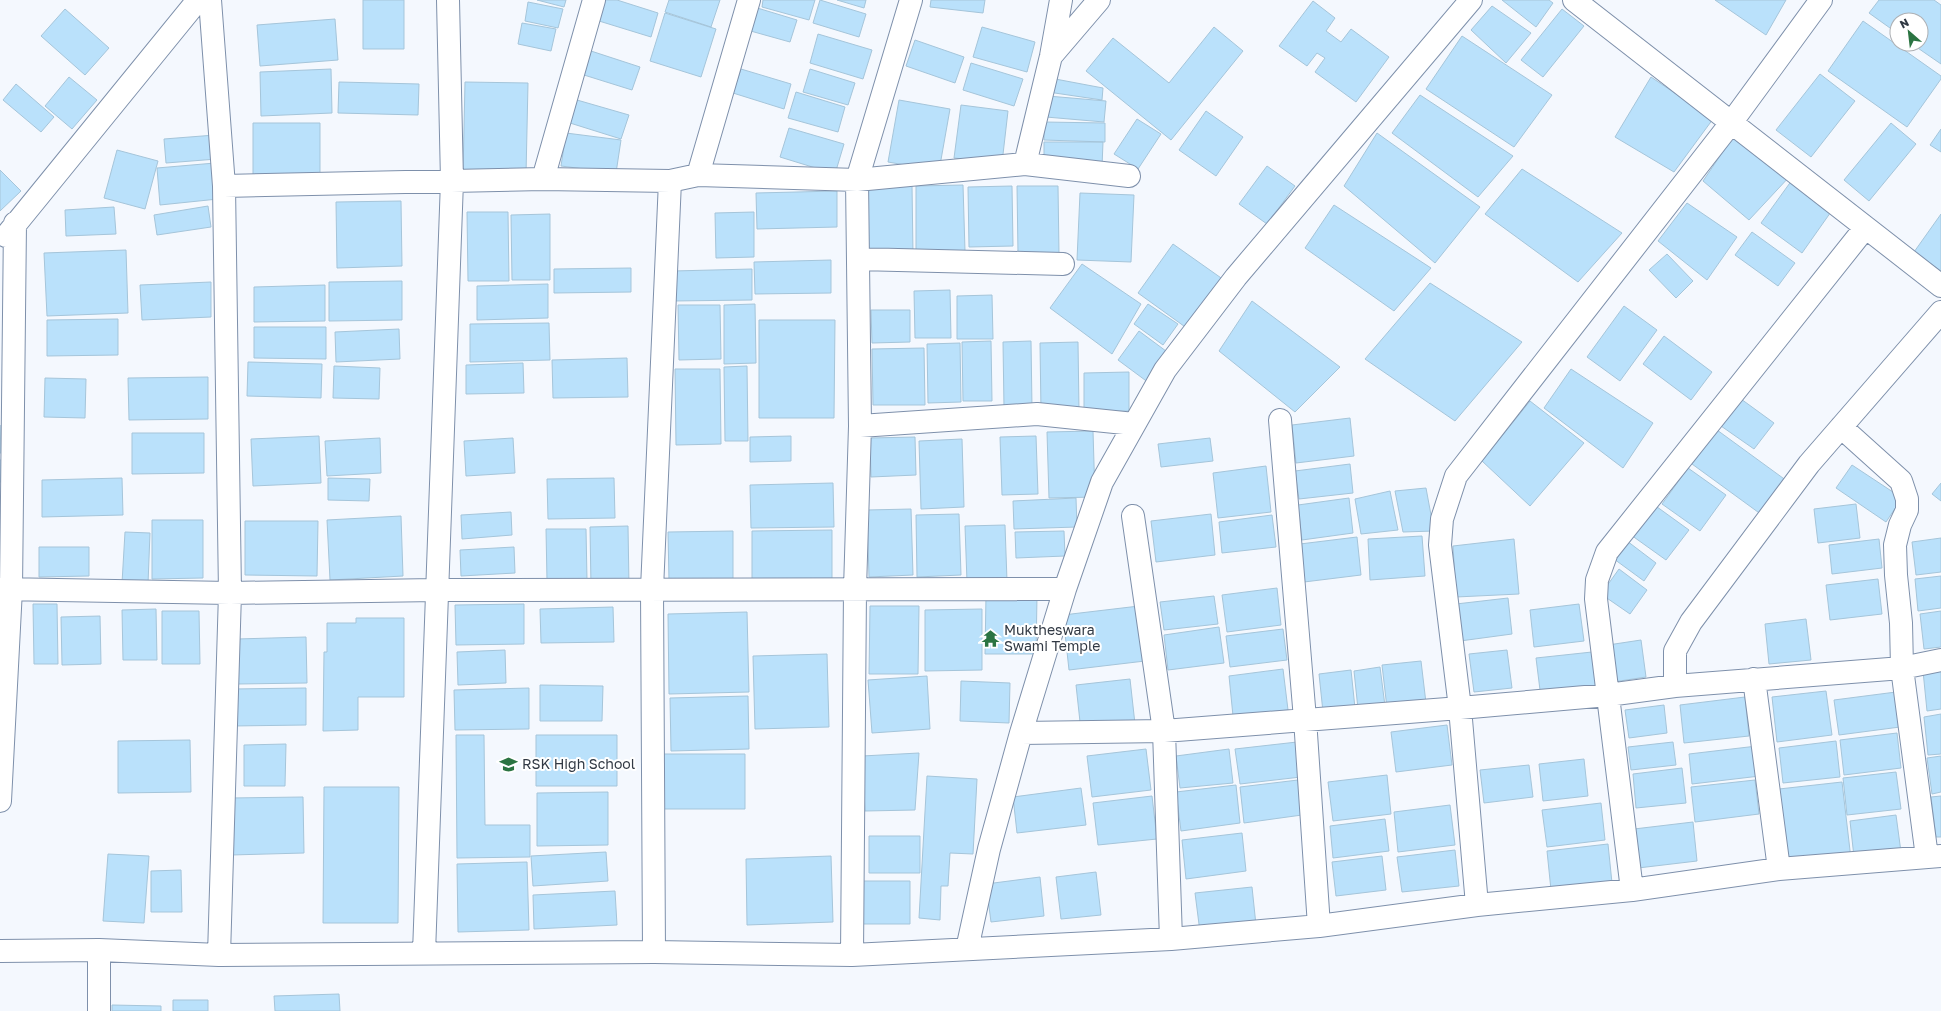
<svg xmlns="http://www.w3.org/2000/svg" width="1941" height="1011" viewBox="0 0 1941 1011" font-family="'Golos Text',sans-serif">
<rect width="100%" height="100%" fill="#f4f8fe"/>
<path fill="#bae1fb" stroke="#a5c5da" d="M363 0H404V49H363Z
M537 0H566L564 7Z
M605 0H617L658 13 651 37 599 21Z
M669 0H720L711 27 665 12Z
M763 0H815L809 20 762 7Z
M820 0 866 14 859 37 813 23Z
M837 0H866L864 8Z
M931 0H985L983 13 930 7Z
M1502 0H1549L1553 3 1536 27Z
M1715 0H1786L1766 35Z
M1879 0H1934L1941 5V64L1912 44H1921V20H1897V33L1869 13Z
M1313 1 1335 18 1326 31 1341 42 1351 29 1389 57 1356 102 1315 72 1325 58 1317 53 1307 66 1279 46Z
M528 2 563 9 558 28 525 21Z
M1492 6 1531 33 1506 63 1471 30Z
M754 7 797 20 790 42 747 30Z
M65 9 109 48 85 75 41 36Z
M1562 9 1584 26 1543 77 1521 60Z
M665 13 716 29 701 77 650 61Z
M335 19 338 60 260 66 257 25Z
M1863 21 1941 76V79L1907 127 1828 71Z
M522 23 556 29 551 51 518 44Z
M982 27 1035 42 1027 72 973 57Z
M1214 27 1243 51 1171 140 1086 71 1113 38 1169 83Z
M818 34 872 50 863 79 810 63Z
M1462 36 1552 95 1514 147 1426 89Z
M915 40 964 57 955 83 906 66Z
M591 51 640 67 632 90 584 75Z
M971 63 1023 79 1014 106 963 90Z
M331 69 332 113 261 116 260 72Z
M741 69 791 84 784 109 733 93Z
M810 69 855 83 848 105 803 92Z
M1820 74 1855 101 1811 157 1776 130Z
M69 77 97 100 72 129 45 106Z
M1651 77 1713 119 1674 172 1615 137Z
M1050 78 1103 88 1102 100 1048 92Z
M339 82 419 84 418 115 338 113Z
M465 82 528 83 526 175 463 174Z
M16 84 54 117 41 132 3 100Z
M796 92 845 107 838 132 788 118Z
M1420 95 1513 156 1478 197 1392 133Z
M1048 96 1106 101 1104 122 1046 117Z
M577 100 629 115 621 139 570 123Z
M899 100 950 109 939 171 888 162Z
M961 105 1008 111 1002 163 954 158Z
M1206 111 1243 137 1216 176 1179 150Z
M1137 119 1161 134 1138 169 1114 154Z
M1044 122 1105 123V142L1044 140Z
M253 123H320V175H253Z
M1891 123 1916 144 1869 201 1844 180Z
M789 128 844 144 835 174 780 157Z
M1941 129V152L1930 145Z
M566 133 621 140 616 173 561 166Z
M1377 133 1480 207 1435 263 1344 186Z
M1735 134 1791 175 1749 220 1703 181Z
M215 135 217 159 166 163 164 139Z
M1044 142H1103L1102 167 1044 163Z
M117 150 158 161 145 209 104 198Z
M215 163 218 199 160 205 157 168Z
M1267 166 1295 186 1267 224 1239 204Z
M1522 169 1622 233 1578 282 1485 214Z
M0 170 21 191 0 211Z
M1792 180 1833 209 1802 253 1761 223Z
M867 185H912L913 254 868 255Z
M963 185 965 251 916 252V186Z
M1012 186 1013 246 969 247 968 187Z
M1017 186H1058L1059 254H1018Z
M837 191V227L757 229 756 193Z
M1080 193 1134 195 1131 262 1077 260Z
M401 201 402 266 337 268 336 202Z
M1687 203 1737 237 1707 280 1658 241Z
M1334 205 1431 268 1394 311 1305 248Z
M208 206 211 227 157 235 154 215Z
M114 207 116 234 66 236 65 210Z
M467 212H508L509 281H468Z
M754 212V257L716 258 715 213Z
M550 214V280H512L511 215Z
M1941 214V271L1914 252Z
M1752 232 1795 263 1778 286 1735 255Z
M1173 244 1224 280 1188 329 1138 293Z
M126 250 128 313 47 316 44 253Z
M1667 254 1693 281 1676 298 1649 270Z
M831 260V293L755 294 754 262Z
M1082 264 1141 304 1112 354 1050 308Z
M631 268V292L554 293V269Z
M752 269V300L673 301V271Z
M402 281V320L329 321V282Z
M211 282V317L142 320 140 285Z
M1430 283 1522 342 1455 421 1365 359Z
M548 284V318L477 320V286Z
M325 285V321L254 322V287Z
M950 290 951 338H915L914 291Z
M992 295 993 339H957V296Z
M1252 301 1340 367 1295 412 1219 351Z
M755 304 756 363 724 364V305Z
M1148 304 1178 324 1163 345 1134 324Z
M678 305H720L721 359 679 360Z
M1624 306 1657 330 1620 381 1587 357Z
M871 310H910V342L872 343Z
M118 319V355L47 356V320Z
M759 320H835L834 418H759Z
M549 323 550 360 470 362V324Z
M254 327H326V359L254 358Z
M399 329 400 359 336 362 335 332Z
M1139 331 1170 354 1149 383 1118 360Z
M1664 336 1712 372 1691 400 1643 364Z
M991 341 992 401H963L962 342Z
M1031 341 1032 408H1004L1003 342Z
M1078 342 1079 411 1041 412 1040 343Z
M960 343 961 402 928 403 927 344Z
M924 348 925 405H873L872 349Z
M627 358 628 397 553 398 552 360Z
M248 362 322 364 321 398 247 396Z
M523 363 524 393 466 394V365Z
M334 366 380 368 379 399 333 398Z
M747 366 748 441H725L724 367Z
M675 369H720L721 444 676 445Z
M1571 369 1653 423 1623 468 1544 408Z
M1129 372V411L1084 412V373Z
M208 377V419L129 420 128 378Z
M45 378 86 379 85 418 44 417Z
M1741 399 1774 423 1754 449 1721 426Z
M1530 401 1584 443 1530 506 1482 461Z
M1350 418 1354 456 1296 463 1292 425Z
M0 425 1 453H0Z
M1717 430 1787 481 1762 515 1692 464Z
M1093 431 1095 497 1049 498 1047 432Z
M132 433H204V473L132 474Z
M319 436 321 483 253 486 251 439Z
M791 436V461L750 462V437Z
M1036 436 1038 494 1002 495 1000 437Z
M915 437 916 475 871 477 870 438Z
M380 438 381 473 327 476 325 441Z
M513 438 515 473 466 476 464 441Z
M1210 438 1213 461 1161 467 1158 444Z
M962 439 964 507 921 509 919 441Z
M0 460H2L1 482H0Z
M1350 464 1353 493 1299 499 1295 471Z
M1852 465 1902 498 1886 522 1836 488Z
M1266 466 1271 512 1218 518 1213 473Z
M1688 468 1726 495 1700 531 1662 504Z
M122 478 123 515 42 517V480Z
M328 478 370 479 369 501 328 500Z
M614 478 615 518 548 519 547 479Z
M833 483 834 527 751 528 750 485Z
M1941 483V501L1932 494Z
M1426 488 1434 531 1403 532 1395 491Z
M1390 491 1398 530 1361 534 1355 499Z
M1076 498 1077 527 1014 529 1013 501Z
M1349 498 1353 533 1302 540 1298 505Z
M1653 504 1689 530 1666 560 1631 535Z
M1856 504 1860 538 1818 543 1814 509Z
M911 509 913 575 869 577 867 510Z
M511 512 512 535 462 539 461 515Z
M959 514 961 575 917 577 916 515Z
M1211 514 1215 555 1156 562 1151 521Z
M1272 515 1276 547 1222 553 1219 522Z
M401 516 403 576 330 580 327 520Z
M152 520H203V578L152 579Z
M245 521H318L317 576 245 575Z
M1005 525 1007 581 967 582 965 526Z
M628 526 629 586 591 587 590 527Z
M546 529H586L587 580 547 581Z
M832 530V580L752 582V531Z
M733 531V579L669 581 668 532Z
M1064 531 1065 556 1016 558 1015 532Z
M125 532 150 533 148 584 122 583Z
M1422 536 1425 576 1370 580 1368 539Z
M1357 537 1361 575 1304 582 1300 544Z
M1941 538V572L1916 575 1912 542Z
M1514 539 1519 594 1456 597 1453 546Z
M1879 539 1882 568 1832 574 1829 545Z
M1627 541 1656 563 1644 581 1614 559Z
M39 547H89V576L39 577Z
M514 547 515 573 461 576 460 550Z
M1619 569 1647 590 1630 614 1601 594Z
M1941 576V608L1918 611 1915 579Z
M1878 579 1882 614 1830 620 1826 585Z
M1277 588 1281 625 1227 632 1222 595Z
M986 595 1037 596 1036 654H985Z
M1214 596 1218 624 1164 630 1160 602Z
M1508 598 1512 634 1460 641 1456 604Z
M33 604H57L58 664H34Z
M524 604V644L456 645 455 605Z
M1579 604 1584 641 1534 647 1530 610Z
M870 606H919L918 674H869Z
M1139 606 1145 661 1069 670 1063 615Z
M613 607 614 642 541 643 540 609Z
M156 609 157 660H123L122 610Z
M982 609V670L925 671V610Z
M162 611H199L200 664H162Z
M1941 611V647L1924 649 1920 614Z
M747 612 749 692 669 694 668 614Z
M100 616 101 664 62 665 61 617Z
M356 618H404V697H358V730L323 731 324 652H327V623H356Z
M1806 619 1811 660 1769 664 1765 624Z
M1219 627 1224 663 1168 670 1164 635Z
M1283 629 1287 660 1230 667 1226 636Z
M306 637 307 683 238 684 237 639Z
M1641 640 1646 677 1613 682 1608 645Z
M505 650 506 683 458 685 457 652Z
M1507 650 1512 688 1474 692 1469 654Z
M1592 652 1597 691 1541 698 1536 658Z
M827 654 829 727 755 729 753 656Z
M1421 661 1426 703 1387 708 1382 665Z
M1380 667 1385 706 1358 709 1354 671Z
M1283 669 1288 710 1233 716 1229 676Z
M1941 669V709L1927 711 1923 671Z
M1351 670 1355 708 1323 712 1319 674Z
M927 676 930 729 872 733 868 680Z
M1130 679 1135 724 1081 731 1076 685Z
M961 681 1010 683 1009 723 960 721Z
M540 685 603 686 602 721H540Z
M306 688V725L233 726V689Z
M529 688V729L455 730 454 690Z
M1826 691 1832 735 1777 742 1772 697Z
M1896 692 1900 727 1839 735 1834 700Z
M748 696 749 749 671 751 670 698Z
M1745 697 1749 736 1684 743 1680 705Z
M1664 705 1667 733 1629 738 1625 710Z
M1941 714V754L1928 755 1924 717Z
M1447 725 1452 765 1396 772 1391 732Z
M1897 733 1901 768 1844 775 1840 740Z
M456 735H484L485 825H530V857L457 858Z
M536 735H617V786H536Z
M190 740 191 792 118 793V741Z
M1836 741 1840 777 1783 783 1779 748Z
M1297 742 1301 777 1240 784 1235 749Z
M1673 742 1676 765 1631 770 1628 747Z
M286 744 285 786H244V745Z
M1757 746 1760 776 1692 784 1689 754Z
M1146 749 1151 790 1092 797 1087 756Z
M1229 749 1233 783 1180 788 1176 756Z
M919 753 915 810 865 811 862 756Z
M662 754H745V809H662Z
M1941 756V792L1932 794 1927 758Z
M1584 759 1588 796 1543 801 1539 764Z
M1529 765 1533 797 1484 803 1480 770Z
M1682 768 1686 803 1636 808 1633 774Z
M1896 772 1901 809 1847 815 1843 778Z
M1387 775 1391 814 1333 821 1328 782Z
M927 776 977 779 973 854 950 853 948 886H941L940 920 919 918Z
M1298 780 1302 815 1244 823 1240 787Z
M1755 780 1759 814 1695 822 1691 787Z
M1842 782 1851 859 1788 867 1779 789Z
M1236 785 1240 823 1181 831 1176 792Z
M324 787H399L398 923H323Z
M1081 788 1086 825 1017 833 1013 797Z
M608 792V845L537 846V793Z
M1152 796 1157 839 1098 845 1093 803Z
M1941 796V837H1936L1931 797Z
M303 797 304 853 231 855 230 798Z
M1601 803 1605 840 1547 847 1542 810Z
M1450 805 1455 845 1398 852 1394 812Z
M1896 815 1901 852 1854 857 1850 821Z
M1385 819 1389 851 1333 858 1330 826Z
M1693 822 1697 861 1638 868 1634 829Z
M1242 833 1246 871 1186 879 1182 840Z
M869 836H920V873H869Z
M1608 844 1612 883 1551 890 1547 851Z
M1455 850 1459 886 1402 892 1397 857Z
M606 852 608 881 533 886 531 856Z
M108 854 149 856 144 923 103 921Z
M831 856 833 922 747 925 746 859Z
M1382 856 1386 890 1336 896 1332 862Z
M527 862 529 930 458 932 457 864Z
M181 870 182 912H151V871Z
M1096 872 1101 915 1061 919 1056 877Z
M1040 877 1044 916 991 922 986 884Z
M855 881H910V924H856Z
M1252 887 1256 925 1200 932 1195 893Z
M615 891 617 925 534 929 533 895Z
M339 994 340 1011H275L274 996Z
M173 1000H208V1011H173Z
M112 1005 161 1006V1011H112Z"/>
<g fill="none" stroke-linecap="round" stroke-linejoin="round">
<defs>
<path id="street" d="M210 0 224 186 230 593 219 955
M1574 0 1941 286
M1052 55 1099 0
M1025 164 1129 176
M698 175 749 0
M543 179 594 0
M224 186 543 179 670 181 698 175 857 180 1025 164 1051 56 1061 0
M6 236 198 0
M858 259 1063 264
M1280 420 1305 719 1319 926
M860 426 1037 414 1134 424
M1841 427 1901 481 1907 499V510L1900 525 1895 545 1896 575 1901 623 1902 668 1927 857
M1133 516 1164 731 1171 939
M0 589 230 593 436 590 1065 589
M1754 679 1779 869
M1675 686V651L1691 622 1809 464 1941 312
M1021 733 1164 731 1460 708 1608 695 1675 686 1902 668 1941 660
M0 801 11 589 15 223
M1632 890 1596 599 1597 580 1607 552 1865 228
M1477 905 1460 708 1440 545 1442 519 1456 476 1731 123 1821 0
M967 949 989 849 1021 733 1065 589 1102 482 1165 370 1236 277 1471 0
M0 951 99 950 219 955 654 952 852 955 1171 939 1319 926 1477 905 1632 890 1779 869 1941 856
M654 952 652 589 670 181
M424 953 452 181 448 0
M852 955 855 589 860 426 857 180 911 0
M99 1011V950"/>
</defs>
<use href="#street" stroke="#7e90ab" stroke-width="24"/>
<use href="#street" stroke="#fff" stroke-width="22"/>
</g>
<defs>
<symbol id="temple-bare" viewBox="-9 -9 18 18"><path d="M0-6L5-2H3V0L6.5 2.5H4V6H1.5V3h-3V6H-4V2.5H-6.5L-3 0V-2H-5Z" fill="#2b7442" stroke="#fff" stroke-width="2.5" paint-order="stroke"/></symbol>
<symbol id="school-bare" viewBox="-9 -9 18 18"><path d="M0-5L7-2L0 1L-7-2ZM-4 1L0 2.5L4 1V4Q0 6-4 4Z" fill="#2b7442" stroke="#fff" stroke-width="2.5" paint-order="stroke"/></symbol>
</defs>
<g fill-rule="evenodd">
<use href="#temple-bare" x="978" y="626" width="25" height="25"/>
<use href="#school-bare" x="496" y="752" width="25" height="25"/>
</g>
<g text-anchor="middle" stroke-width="4" stroke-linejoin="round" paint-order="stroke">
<g font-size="14" fill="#313944" stroke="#fff" text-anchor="start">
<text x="1004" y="635">Muktheswara<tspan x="1004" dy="16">Swami Temple</tspan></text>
<text x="522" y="769">RSK High School</text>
</g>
</g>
<g transform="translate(1909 32) rotate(332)"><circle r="19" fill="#ffffff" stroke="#adb0b4"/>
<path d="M0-3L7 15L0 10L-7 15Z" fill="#2b7442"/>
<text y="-6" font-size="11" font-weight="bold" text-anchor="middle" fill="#313944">N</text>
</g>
</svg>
